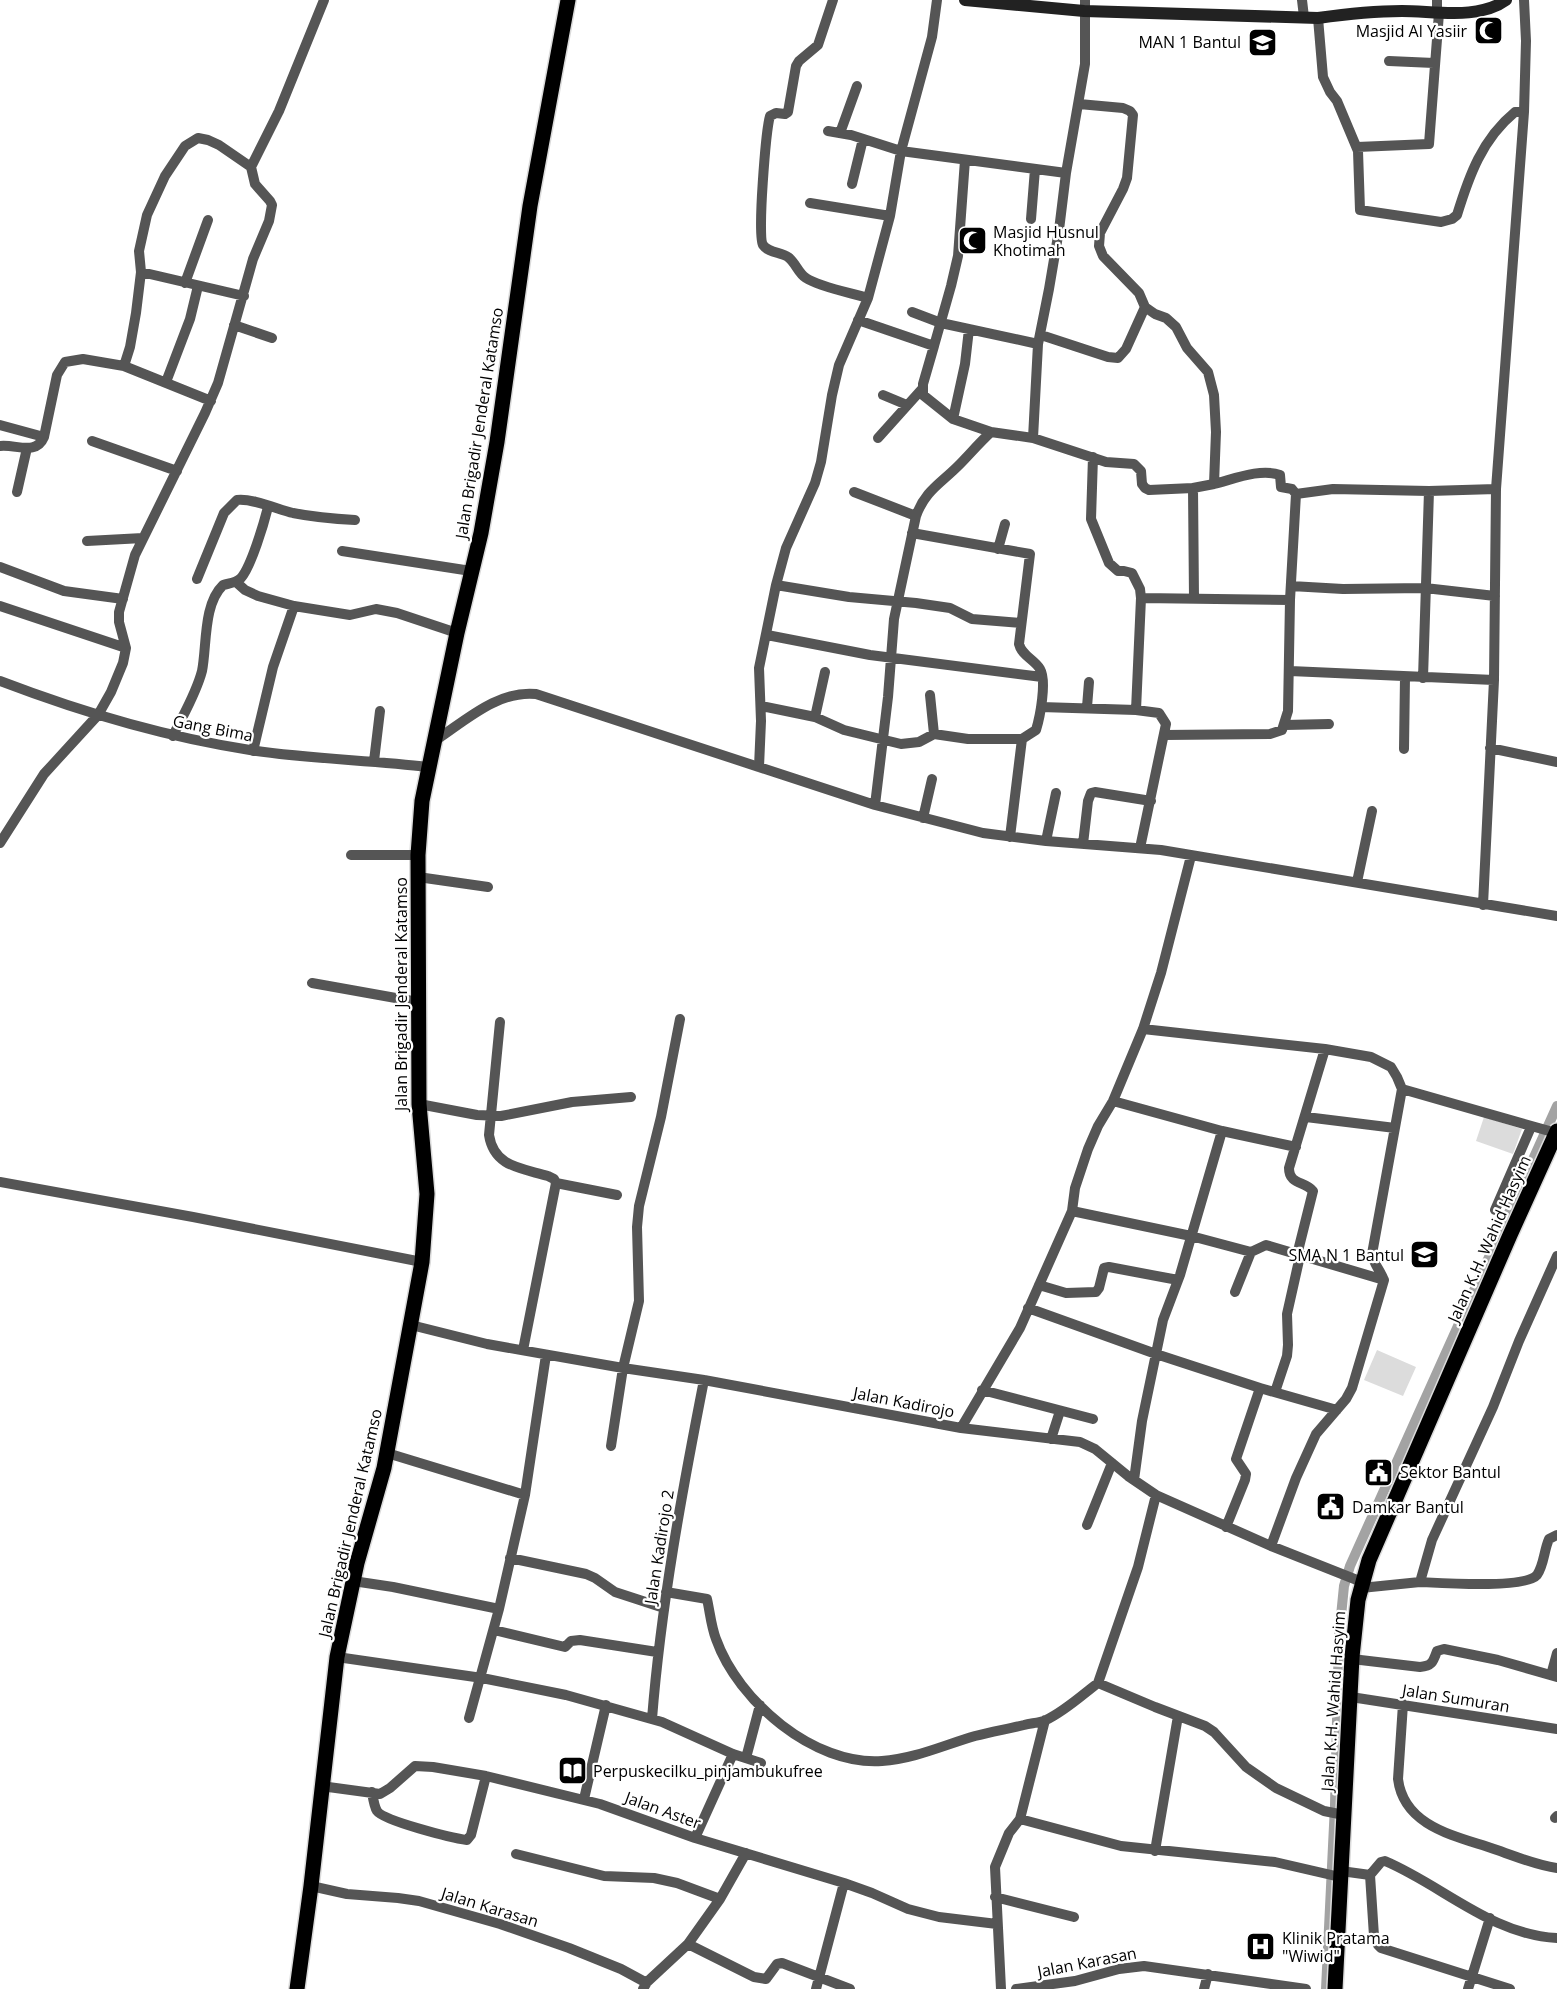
<svg xmlns="http://www.w3.org/2000/svg" width="1557" height="1989" viewBox="0 0 1557 1989" font-family="'Open Sans',sans-serif">
<rect width="100%" height="100%" fill="#fff"/>
<path fill="#dcdcdc" d="M1484 1117 1522 1129 1513 1154 1476 1141Z
M1377 1350 1416 1367 1403 1396 1364 1380Z"/>
<g fill="none" stroke-linecap="round" stroke-linejoin="round">
<path stroke="#a3a3a3" stroke-width="10" d="M1326 1989 1335 1805 1339 1636 1344 1586 1350 1566 1557 1106"/>
<defs>
<path id="primary" d="M297 1989 311 1886 337 1657 357 1563 384 1468 422 1262 427 1194 419 1104 418 855 422 801 457 633 481 533 497 442 530 206 568 0
M1335 1989 1352 1657 1358 1600 1369 1560 1510 1235 1557 1131"/>
</defs>
<use href="#primary" stroke="#dbdbdb" stroke-width="18"/>
<path stroke="#555" stroke-width="10" d="M833 0 818 45 799 61 796 66 788 112 785 114 776 113 770 116C766 130 757 237 763 245 769 253 781 252 788 257 796 263 798 273 806 278 819 287 852 293 868 298
M1302 0 1304 17
M1437 12V0
M1318 18 1323 77 1330 92 1337 101 1358 151 1360 210 1441 222 1452 219 1457 215C1469 176 1482 139 1515 112H1524
M1389 61 1434 63
M1079 104 1123 108 1130 111 1133 115 1127 178 1123 189 1100 233 1099 246 1103 256 1139 293 1145 307 1155 314 1166 318 1176 327 1187 348 1208 372 1214 395 1216 432 1214 484C1234 479 1260 468 1280 475L1281 487 1292 489 1296 494 1333 489 1429 491 1496 489
M828 131 851 135 901 151 1066 173
M840 133 857 86
M1357 147 1429 144 1439 13
M852 184 863 139
M810 203 890 216
M1031 219 1035 169
M141 272 244 296
M185 283 208 220
M912 312 941 323 1038 344
M858 320 934 346 923 384V395L953 419 991 432
M234 325 272 338
M1041 335 1108 357 1118 358 1126 349 1145 307
M934 346 951 286 958 256 965 160
M124 366 211 401
M166 382 190 319 198 286
M883 395 907 405
M953 419 965 364 969 329
M0 425 44 437 57 375 65 362 83 359 124 366 130 347 136 313 141 272 139 251 147 215 165 176 185 146 198 138 208 140 219 145 251 167 279 111 324 0
M878 438 922 389
M1033 438 1038 344 1049 289 1059 230 1066 173 1085 64V0
M92 441 177 471
M0 446C16 444 36 456 44 437
M1093 457 1091 519 1109 563 1118 571H1124L1132 573 1140 589 1141 598 1136 710 1159 713 1166 724 1140 848
M17 492 27 448
M854 492 916 516
M87 541 143 538
M998 549 1005 524
M342 551 471 571
M0 567 64 591 123 599
M197 579 224 513 237 500C252 498 277 509 293 513 313 517 334 519 355 520
M236 582 245 590 258 596 294 606 350 615 376 609 397 613 457 633
M776 585 849 597 916 603 950 608 972 619 1021 623
M1291 586 1343 589 1425 588 1495 596
M1141 598 1290 600
M1194 598 1193 488 1214 484
M0 606 126 648
M767 635 870 655 1042 677
M1290 671 1494 680
M1423 678 1429 491
M0 681C81 712 165 737 250 750 309 759 369 760 428 767
M930 695 934 734
M761 706 815 717 844 730 901 744 919 742 934 734 968 739H1022L1036 730C1040 717 1047 681 1040 669 1034 659 1022 656 1019 644L1030 554 912 533
M1041 707 1136 710
M1087 707 1089 682
M815 717 825 672
M1285 725 1329 724
M1164 735 1270 734 1282 730 1288 711 1290 600 1296 494
M173 736C183 715 196 694 202 671 207 646 203 604 223 585 230 583 236 583 241 578 251 567 264 523 268 507
M433 742C464 722 497 690 536 694L875 805 983 833 1046 841 1161 850 1557 916
M1490 748 1557 762
M1404 749 1405 677
M253 751 273 667 294 606
M374 761 380 711
M759 767 761 721 759 668 776 585 786 548 815 483 821 462 832 395 839 365 868 298 890 216 901 151 932 37 937 0
M875 805 888 697 894 619 916 516C925 491 940 484 958 466 969 455 979 443 991 432L1033 438 1106 462 1134 464 1141 471 1142 484 1145 488 1149 490 1193 488
M923 818 932 779
M1010 837 1022 739
M1046 841 1056 793
M0 843 44 774 98 715 111 692 123 663 126 648 119 622V612L135 555 205 413 218 383 253 259 269 221 272 205 270 201 255 184 251 167
M1083 844 1088 801 1091 793 1095 792 1151 801
M351 855H418
M418 877 488 887
M1357 882 1372 811
M1483 905 1494 680 1496 489 1524 112 1526 41 1524 0
M312 983 418 1002
M500 1022 489 1135C494 1167 521 1168 548 1176L554 1179 556 1183 523 1350
M1143 1029 1325 1049 1371 1057 1391 1067 1397 1077 1402 1089 1372 1254C1373 1263 1380 1270 1384 1280L1352 1388 1346 1399 1316 1434 1296 1478 1271 1546
M1402 1089 1556 1133
M1113 1101 1222 1131 1296 1147
M419 1104 477 1115 501 1116 572 1102 631 1097
M1306 1117 1395 1128
M0 1182 193 1217 422 1262
M556 1183 617 1195
M1495 1210 1531 1127
M1072 1211 1191 1236 1251 1252 1266 1245 1384 1280
M1297 1255 1313 1191C1305 1181 1289 1185 1289 1168L1325 1049
M1557 1256 1519 1341 1493 1407 1432 1540 1420 1582C1441 1583 1525 1589 1537 1575 1544 1565 1544 1550 1549 1539L1557 1535
M1039 1285 1066 1293 1096 1292 1099 1288 1104 1268 1109 1267 1178 1280
M1235 1292 1251 1252
M1028 1308 1156 1354 1260 1388 1337 1410
M411 1325 487 1344 623 1368 704 1380 961 1428 1080 1442 1095 1449 1128 1476 1156 1495 1271 1546 1362 1582
M982 1390 1093 1419
M1275 1392 1287 1356 1288 1345 1287 1314 1300 1256
M961 1428 1020 1328 1072 1211 1075 1188 1088 1149 1098 1126 1113 1101 1143 1029 1161 973 1191 856
M1051 1439 1060 1411
M611 1446 623 1368 639 1301 637 1227 639 1206 661 1117 680 1019
M387 1453 525 1495 499 1609 469 1718
M1134 1480 1142 1421 1163 1320 1180 1275 1222 1131
M525 1495 546 1355
M1156 1495 1138 1567 1098 1683 1155 1707 1205 1726 1214 1732 1246 1767 1276 1788 1324 1811 1344 1815
M1087 1525 1112 1463
M1226 1527 1245 1480 1246 1474 1236 1459 1260 1388
M510 1558 586 1574 595 1578 615 1592 664 1608
M353 1581 393 1587 499 1609
M1361 1588 1420 1582
M666 1592 707 1599C710 1612 711 1626 716 1639 738 1701 814 1766 882 1761 914 1759 944 1745 975 1736 991 1732 1007 1729 1024 1725 1031 1723 1039 1723 1046 1720 1065 1711 1082 1695 1098 1683
M494 1630 565 1647 571 1641 580 1640 657 1652
M337 1657 482 1678 566 1695 662 1722 733 1754 761 1763
M1352 1659 1420 1667C1432 1666 1433 1662 1437 1651L1444 1649 1498 1660 1557 1677
M1551 1675 1557 1653
M1351 1697 1557 1729
M1403 1704 1398 1779C1404 1827 1456 1836 1494 1849 1515 1856 1535 1865 1557 1868
M652 1719C661 1605 682 1492 704 1380
M746 1758 760 1705
M321 1786 380 1794 390 1788 415 1766 433 1767 486 1776 600 1804 695 1838 844 1883 872 1893 908 1909 939 1917 997 1924
M372 1792C373 1798 374 1806 377 1811 384 1821 452 1838 467 1840L471 1835 486 1776
M584 1799 606 1705
M1555 1818 1557 1816
M1020 1819 1045 1720
M695 1838 733 1754
M1155 1851 1178 1716
M516 1854 604 1876 654 1878 677 1883 720 1899
M1341 1871 1370 1875 1374 1936 1378 1945 1381 1948 1510 1989
M1370 1875 1381 1862 1385 1861C1442 1885 1492 1935 1557 1938
M311 1886 347 1894 398 1898 419 1901 500 1924 569 1948 621 1969 645 1982 646 1984 643 1989
M995 1897 1074 1917
M688 1944 754 1977 766 1979 777 1964 782 1963 850 1989
M646 1983 688 1944 720 1899 746 1853
M816 1989 844 1883
M1001 1989 995 1867 1009 1833 1020 1819 1121 1846 1275 1862 1340 1877
M1016 1989 1075 1981 1119 1969 1144 1966 1306 1989
M1204 1989 1208 1974
M1468 1989 1490 1918"/>
<path stroke="#222" stroke-width="12" d="M965 0 1084 11 1318 18C1346 14 1374 11 1402 11 1435 11 1479 20 1506 0"/>
<use href="#primary" stroke="#000" stroke-width="15"/>
</g>
<defs>
<symbol id="mosque-square" viewBox="-11 -11 22 22"><rect x="-9" y="-9" width="18" height="18" rx="4" fill="#000" stroke="#fff"/><path d="M3.5-4.9A6 6 0 1 0 3.5 4.9A5 5 0 1 1 3.5-4.9Z" fill="#fff"/></symbol>
<symbol id="school-square" viewBox="-11 -11 22 22"><rect x="-9" y="-9" width="18" height="18" rx="4" fill="#000" stroke="#fff"/><path d="M0-5L7-2L0 1L-7-2ZM-4 1L0 2.5L4 1V4Q0 6-4 4Z" fill="#fff"/></symbol>
<symbol id="civic-square" viewBox="-11 -11 22 22"><rect x="-9" y="-9" width="18" height="18" rx="4" fill="#000" stroke="#fff"/><path d="M-.6-6.5H3V-4.5H.6V-3L4-1V1h2V6H-6V1h2V-1L-.6-3ZM-1.2 2.5V6h2.4V2.5Z" fill="#fff"/></symbol>
<symbol id="library-square" viewBox="-11 -11 22 22"><rect x="-9" y="-9" width="18" height="18" rx="4" fill="#000" stroke="#fff"/><path d="M-6-4Q-3-5.5-.7-3.5V5Q-3 3-6 4ZM6-4Q3-5.5 .7-3.5V5Q3 3 6 4Z" fill="#fff"/></symbol>
<symbol id="hospital-square" viewBox="-11 -11 22 22"><rect x="-9" y="-9" width="18" height="18" rx="4" fill="#000" stroke="#fff"/><path d="M-5-5h3v3.5h4V-5h3V5h-3V1.5h-4V5h-3Z" fill="#fff"/></symbol>
</defs>
<g fill-rule="evenodd">
<use href="#mosque-square" x="1472" y="14" width="33" height="33"/>
<use href="#school-square" x="1246" y="26" width="33" height="33"/>
<use href="#mosque-square" x="956" y="224" width="33" height="33"/>
<use href="#school-square" x="1408" y="1238" width="33" height="33"/>
<use href="#civic-square" x="1362" y="1456" width="33" height="33"/>
<use href="#civic-square" x="1314" y="1490" width="33" height="33"/>
<use href="#library-square" x="556" y="1754" width="33" height="33"/>
<use href="#hospital-square" x="1244" y="1930" width="33" height="33"/>
</g>
<g text-anchor="middle" stroke-width="4.5" stroke-linejoin="round" paint-order="stroke">
<g font-size="16" fill="#000" stroke="#fff" text-anchor="start">
<text x="1467" y="37" text-anchor="end">Masjid Al Yasiir</text>
<text x="1241" y="48" text-anchor="end">MAN 1 Bantul</text>
<text x="993" y="238">Masjid Husnul<tspan x="993" dy="18">Khotimah</tspan></text>
<text x="1404" y="1261" text-anchor="end">SMA N 1 Bantul</text>
<text x="1400" y="1478">Sektor Bantul</text>
<text x="1352" y="1513">Damkar Bantul</text>
<text x="593" y="1777">Perpuskecilku_pinjambukufree</text>
<text x="1282" y="1944">Klinik Pratama<tspan x="1282" dy="18">"Wiwid"</tspan></text>
</g>
<g font-size="16" fill="#000" stroke="#fff">
<text transform="translate(479 423) rotate(-81)" y="6">Jalan Brigadir Jenderal Katamso</text>
<text transform="translate(213 728) rotate(11)" y="6">Gang Bima</text>
<text transform="translate(401 994) rotate(-90)" y="6">Jalan Brigadir Jenderal Katamso</text>
<text transform="translate(1489 1239) rotate(-66)" y="6">Jalan K.H. Wahid Hasyim</text>
<text transform="translate(904 1402) rotate(11)" y="6">Jalan Kadirojo</text>
<text transform="translate(350 1523) rotate(-77)" y="6">Jalan Brigadir Jenderal Katamso</text>
<text transform="translate(659 1547) rotate(-81)" y="6">Jalan Kadirojo 2</text>
<text transform="translate(1456 1698) rotate(9)" y="6">Jalan Sumuran</text>
<text transform="translate(1333 1701) rotate(-86)" y="6">Jalan K.H. Wahid Hasyim</text>
<text transform="translate(663 1810) rotate(20)" y="6">Jalan Aster</text>
<text transform="translate(490 1907) rotate(17)" y="6">Jalan Karasan</text>
<text transform="translate(1087 1962) rotate(-11)" y="6">Jalan Karasan</text>
</g>
</g>
</svg>
